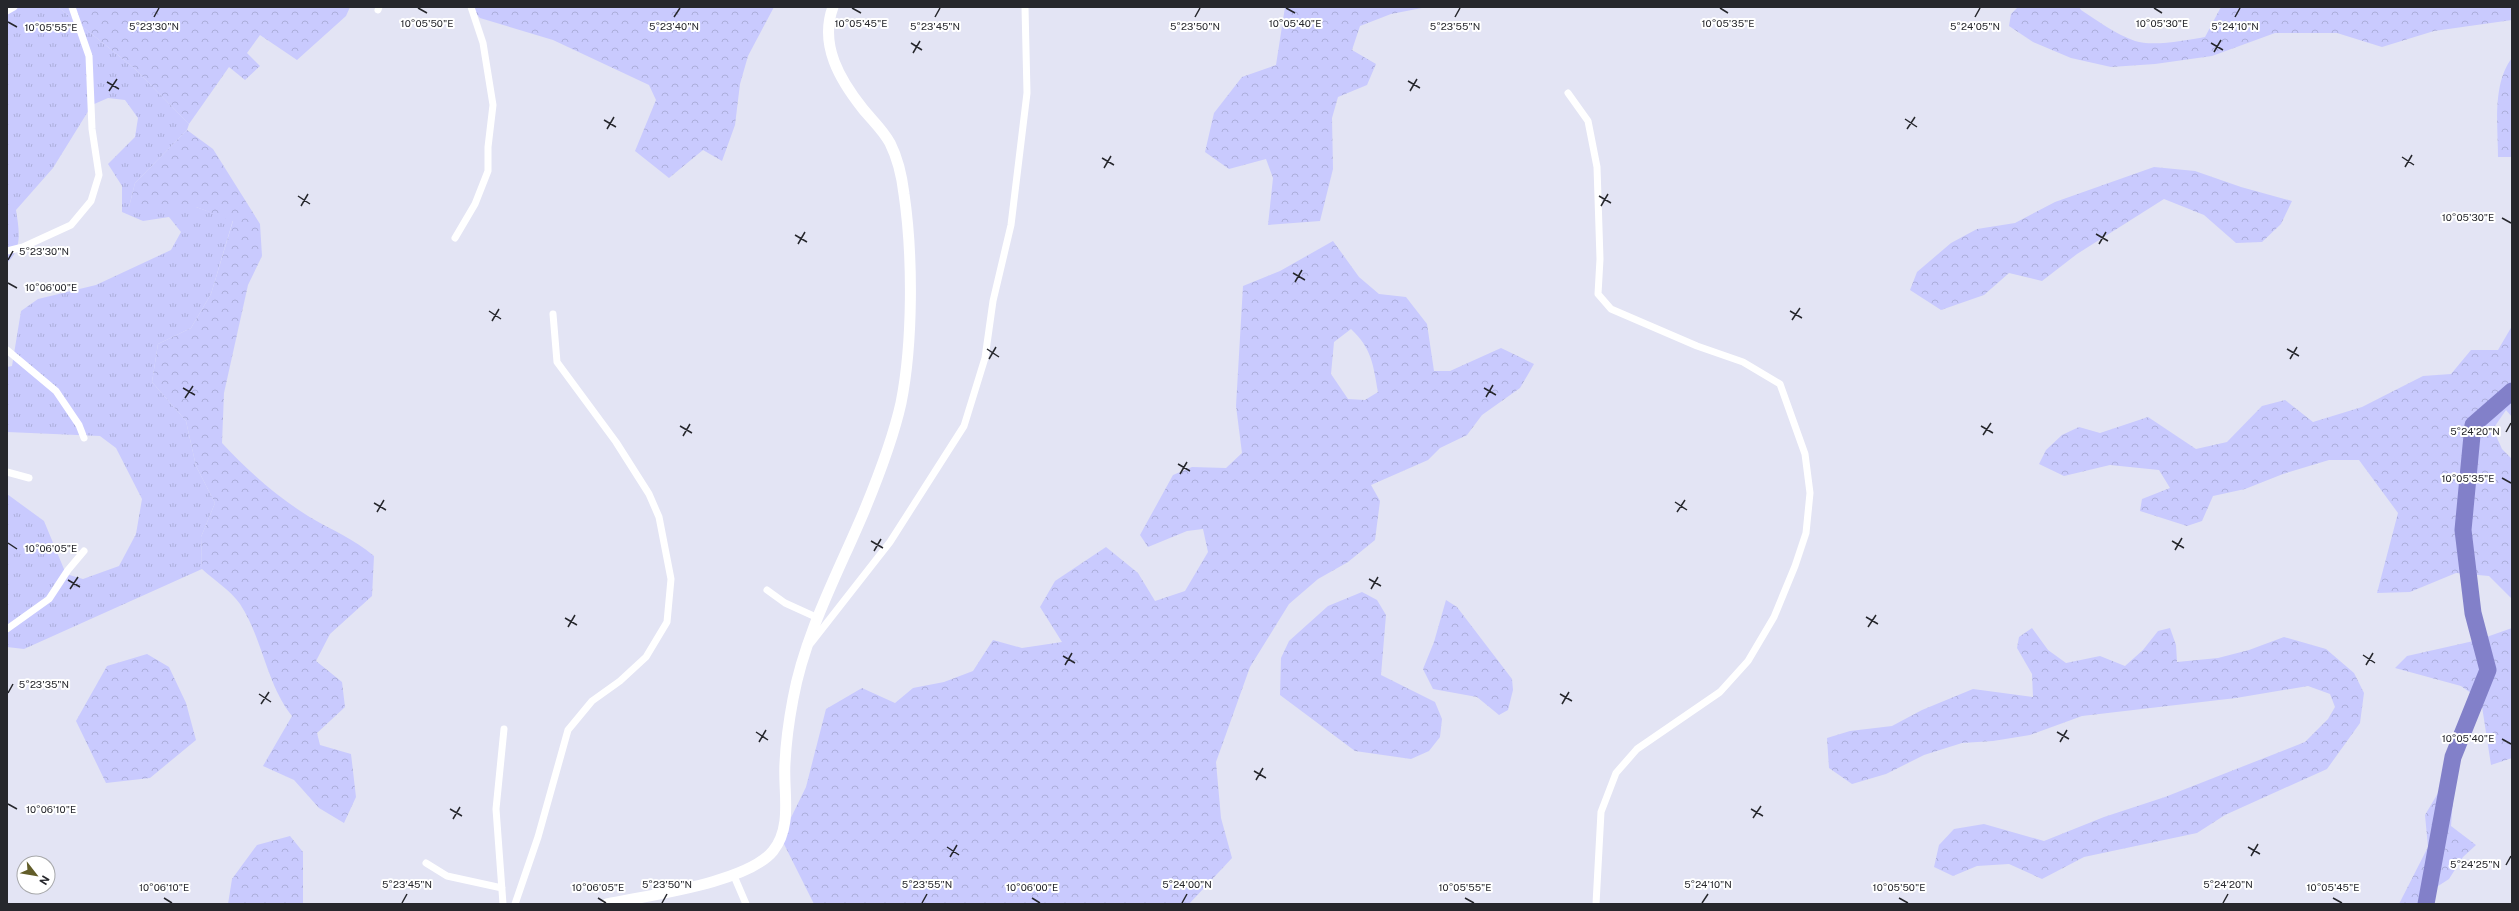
<svg xmlns="http://www.w3.org/2000/svg" width="2519" height="911" viewBox="0 0 2519 911" font-family="'Public Sans',sans-serif">
<defs>
<pattern id="grass-tufts" width="24" height="20" patternUnits="userSpaceOnUse"><rect width="24" height="20" fill="#c9cafe"/><path d="M3 7l-1-3M5 7V3M7 7l1-3M15 17l-1-3M17 17v-4M19 17l1-3" fill="none" stroke="#acaeda"/></pattern>
<pattern id="forest-crowns" width="20" height="18" patternUnits="userSpaceOnUse"><rect width="20" height="18" fill="#c9cafe"/><path d="M2 6a3 3 0 1 1 6 0M12 15a3 3 0 1 1 6 0" fill="none" stroke="#acaeda"/></pattern>
</defs>
<rect width="100%" height="100%" fill="#e3e4f4"/>
<path fill="url(#grass-tufts)" d="M7 7H58L134 68 189 124 187 130 135 183 129 207H196L233 220 211 294 191 328 158 344 152 382 186 421 196 466 215 503 201 537 202 569 24 649 7 647V494L44 521 66 574 83 579 119 566 136 534 142 499 116 448 100 436 7 432V367L12 366 21 311 38 299 96 285 171 250 181 232 169 217 143 221 122 212V186L108 164 135 137 138 118 125 100 108 98 92 105 53 168 16 210C19 230 23 248 7 263Z"/>
<path fill="url(#forest-crowns)" fill-rule="evenodd" d="M58 7H350L346 16 297 60 260 35 247 53 260 66 245 80 229 67 189 124 134 68Z
M470 7H774L748 56 740 84 735 125 722 161 703 150 669 178 635 151 656 100 649 85 553 40 480 18Z
M1285 7H1427L1391 14 1360 26 1352 50 1376 64 1367 85 1338 97 1332 118 1333 169 1320 221 1268 225 1273 178 1266 159 1229 169 1205 152 1214 113 1242 77 1276 65Z
M2018 7H2079L2081 10C2098 21 2115 34 2135 41 2153 47 2186 40 2205 37L2221 7H2512V20L2434 31 2382 47 2337 33H2275L2212 56 2155 64 2111 67 2071 58 2033 42 2009 26 2011 14Z
M2512 58V157H2498C2498 126 2492 84 2512 58Z
M187 130 213 149 260 224 262 256 248 285 224 393 222 443C248 471 276 496 308 516 331 530 353 538 374 556L372 596 330 634 316 661 342 682 345 707 317 733 320 745 351 754 356 797 344 823 319 808 294 780 263 766 292 716C266 683 263 639 240 604 231 591 214 580 202 569L201 537 215 503 196 466 186 421 152 382 158 344 191 328 211 294 233 221 196 207H129L135 183Z
M2154 167 2195 171 2241 187 2292 201 2281 224 2262 242 2236 243 2204 215 2164 199 2077 254 2042 281 2009 273 1984 295 1941 310 1910 290 1917 272 1951 243 1977 229 2015 223 2055 202Z
M1333 241 1359 277 1379 294 1406 297 1427 324 1434 371H1450L1501 348 1534 364 1520 388 1482 415 1467 435 1440 448 1428 460 1371 485 1380 501 1375 540 1348 562 1318 579 1289 604 1250 667 1216 762 1221 818 1232 858 1189 904H814L781 838 806 787 826 709 862 688 895 703 913 688 944 682 973 671 993 640 1022 648 1062 642 1040 607 1055 581 1106 547 1138 573 1155 601 1185 591 1208 552 1203 529 1187 531 1148 547 1140 535 1173 475 1192 467 1226 468 1242 453 1236 406 1243 286 1280 271ZM1351 329C1372 349 1373 364 1378 392L1365 400 1348 399 1331 374 1334 342Z
M2512 326V417L2506 410 2493 429 2502 449 2512 459V599L2489 576 2456 573 2410 592 2377 593 2398 513 2359 460H2329L2283 474 2245 489 2213 496 2202 521 2187 526 2140 511 2142 499 2170 488 2159 470 2110 465 2064 476 2039 464 2046 450 2062 435 2079 427 2100 433 2148 417 2196 449 2227 442 2262 406 2285 400 2313 422 2362 407 2423 376 2451 374 2471 350H2498Z
M1362 592 1377 600 1386 615 1381 675 1435 702 1442 719 1440 737 1429 751 1411 759 1355 751 1280 695 1281 658 1289 641 1328 606Z
M1446 600 1457 607 1512 679 1513 690 1508 710 1499 715 1477 697 1433 689 1423 669 1434 642Z
M2032 628 2048 650 2066 663 2100 656 2125 666 2143 650 2158 631 2170 628 2176 645 2177 662 2218 658 2249 650 2284 637 2326 649 2354 673 2364 693 2360 723 2327 769 2225 815 2197 833 2084 857 2042 879 2009 864 1977 866 1953 876 1934 867 1939 845 1954 829 1984 824 2044 841 2104 817 2165 797 2305 742 2328 719 2335 707 2330 694 2308 686 2236 698 2082 716 2030 735 1993 741 1962 743 1924 755 1886 774 1852 784 1829 768 1827 738 1850 731 1892 726 1922 710 1973 689 2033 697 2032 674 2017 648 2019 637Z
M2512 628V758L2491 765 2481 700 2461 686 2395 668 2407 656 2478 640Z
M147 654 169 667 186 703 196 740 150 778 106 783 76 721 107 666Z
M2449 786 2453 800 2451 826 2476 845 2463 857 2449 879 2432 890 2428 904H2399L2428 847 2425 815 2441 788Z
M290 836 303 852V904H228L232 879 257 845Z"/>
<g fill="none" stroke-linecap="round" stroke-linejoin="round">
<path stroke="#8280c9" stroke-width="17" d="M2426 904 2453 757 2488 670 2473 613 2463 530 2473 425 2512 391"/>
<path stroke="#fff" stroke-width="7" d="M378 10 379 7
M7 11 14 7
M1568 93 1588 121 1597 167 1600 259 1598 294 1611 309 1697 346 1743 362 1780 384 1805 454 1810 493 1806 533 1795 566 1774 617 1748 661 1720 692 1637 749 1616 773 1601 812 1596 904
M455 238 475 204 488 171V147L493 105 483 43 471 7
M7 251 23 247 71 225 91 201 99 175 92 129 89 56 72 7
M7 350 56 391 79 425 84 438
M7 472 29 478
M767 590 785 603 818 618
M7 629 49 599 68 570 84 551
M811 643 890 542 964 426 985 358 993 301 1011 225 1027 93 1025 7
M426 863 447 876 502 888
M734 876 746 904
M503 904 496 809 504 729
M515 904 538 837 568 730 592 701 620 681 646 657 667 622 671 579 659 517 649 494 616 442 557 362 553 314"/>
<path stroke="#fff" stroke-width="11" d="M607 904C649 895 747 883 773 851 793 826 783 792 785 763 786 742 789 720 793 699 805 633 839 571 865 509 879 475 893 439 901 403 913 343 913 255 904 194 902 177 898 159 890 143 883 130 872 120 863 109 840 80 819 45 833 7"/>
</g>
<path fill="none" stroke="#26272c" stroke-width="1.5" d="M418 8 427 13M852 8 861 13M1286 8 1295 13M1720 8 1728 13M2154 8 2162 13M154 17 159 8M674 17 680 8M935 17 940 8M1195 17 1200 8M1455 17 1460 8M1975 17 1980 8M2235 17 2240 8M8 22 17 27M911 43 922 50M2211 43 2223 50M2214 52 2221 40M913 53 920 41M1408 81 1420 88M107 82 119 89M109 91 117 79M1410 91 1417 79M1905 119 1917 127M604 120 616 127M607 129 614 117M1907 129 1915 117M2402 157 2414 165M1102 158 1114 165M2405 167 2412 155M1104 168 1111 156M298 196 310 204M1599 196 1611 203M301 206 308 194M1601 206 1608 194M2502 218 2511 223M2096 234 2108 241M795 235 807 242M798 244 805 232M2099 244 2106 232M8 260 13 251M1293 273 1305 280M1295 282 1302 270M8 283 17 288M489 311 501 319M1790 311 1802 318M1792 320 1800 308M492 321 499 309M987 349 999 357M2287 349 2299 356M989 359 996 347M2290 359 2297 347M183 388 195 395M1484 388 1496 395M1486 397 1493 385M185 398 193 386M680 426 692 433M1981 426 1993 433M2506 432 2511 423M1983 435 1991 423M683 436 690 424M1178 464 1190 471M1180 474 1187 462M2502 478 2511 483M1675 502 1687 510M374 503 386 510M377 512 384 500M1677 512 1685 500M871 541 883 548M2172 541 2184 548M8 543 17 549M2175 550 2182 538M874 551 881 539M1369 579 1381 586M68 580 80 587M70 589 78 577M1371 589 1378 577M1866 617 1878 624M565 618 577 625M568 627 575 615M1868 627 1876 615M2363 655 2375 663M1063 656 1075 663M1065 665 1072 653M2366 665 2373 653M8 693 13 684M259 694 271 702M1560 694 1572 701M261 704 269 692M1562 704 1569 692M756 732 768 740M2057 732 2069 739M2502 739 2511 744M759 742 766 730M2060 742 2067 730M1254 771 1266 778M1256 780 1263 768M8 804 17 809M450 809 462 816M1751 809 1763 816M1753 818 1761 806M453 819 460 807M947 847 959 855M2248 847 2260 854M2251 856 2258 844M950 857 957 845M2506 865 2511 856M164 898 172 903M598 898 606 903M1032 898 1040 903M1465 898 1474 903M1899 898 1908 903M2333 898 2342 903M402 903 407 894M662 903 667 894M922 903 927 894M1182 903 1187 894M1702 903 1708 894M2223 903 2228 894"/>
<g font-size="10" text-anchor="middle" fill="#26272c" stroke="#fff" stroke-width="4" stroke-linejoin="round" paint-order="stroke">
<text x="427" y="27">10°05'50"E</text>
<text x="861" y="27">10°05'45"E</text>
<text x="1295" y="27">10°05'40"E</text>
<text x="1728" y="27">10°05'35"E</text>
<text x="2162" y="27">10°05'30"E</text>
<text x="154" y="30">5°23'30"N</text>
<text x="674" y="30">5°23'40"N</text>
<text x="935" y="30">5°23'45"N</text>
<text x="1195" y="30">5°23'50"N</text>
<text x="1455" y="30">5°23'55"N</text>
<text x="1975" y="30">5°24'05"N</text>
<text x="2235" y="30">5°24'10"N</text>
<text x="51" y="31">10°05'55"E</text>
<text x="2468" y="221">10°05'30"E</text>
<text x="44" y="255">5°23'30"N</text>
<text x="51" y="291">10°06'00"E</text>
<text x="2475" y="435">5°24'20"N</text>
<text x="2468" y="482">10°05'35"E</text>
<text x="51" y="552">10°06'05"E</text>
<text x="44" y="688">5°23'35"N</text>
<text x="2468" y="742">10°05'40"E</text>
<text x="51" y="813">10°06'10"E</text>
<text x="2475" y="868">5°24'25"N</text>
<text x="407" y="888">5°23'45"N</text>
<text x="667" y="888">5°23'50"N</text>
<text x="927" y="888">5°23'55"N</text>
<text x="1187" y="888">5°24'00"N</text>
<text x="1708" y="888">5°24'10"N</text>
<text x="2228" y="888">5°24'20"N</text>
<text x="164" y="891">10°06'10"E</text>
<text x="598" y="891">10°06'05"E</text>
<text x="1032" y="891">10°06'00"E</text>
<text x="1465" y="891">10°05'55"E</text>
<text x="1899" y="891">10°05'50"E</text>
<text x="2333" y="891">10°05'45"E</text>
</g>
<rect width="2519" height="911" fill="none" stroke="#26272c" stroke-width="16"/>
<g transform="translate(36 875) rotate(121)"><circle r="19" fill="#ffffff" stroke="#a8a9ab"/>
<path d="M0-3L7 15L0 10L-7 15Z" fill="#625d29"/>
<text y="-6" font-size="11" font-weight="bold" text-anchor="middle" fill="#26272c">N</text>
</g>
</svg>
